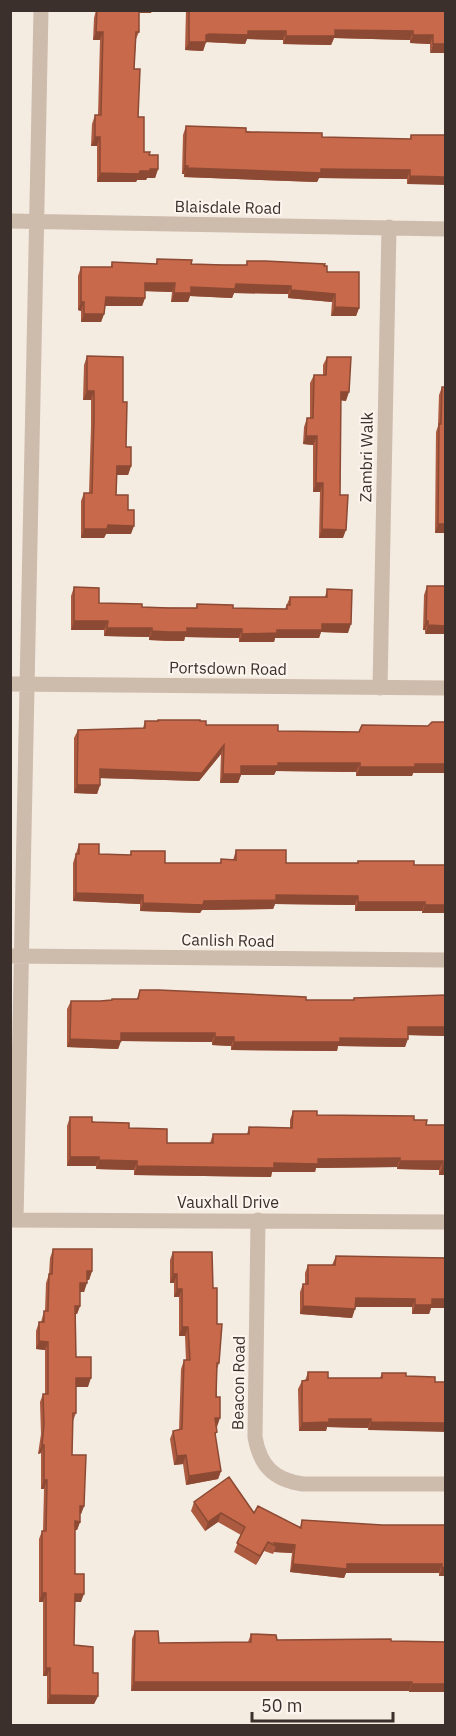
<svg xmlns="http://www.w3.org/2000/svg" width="456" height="1736" viewBox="0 0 456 1736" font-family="'IBM Plex Sans',sans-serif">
<rect width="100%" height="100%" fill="#f4ebe1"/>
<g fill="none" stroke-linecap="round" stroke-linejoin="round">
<path stroke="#cdbbac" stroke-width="15" d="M10 221 446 229
M10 684 446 688
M380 688 389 227
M11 956 446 960
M10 1220 446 1222
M16 1220 41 10
M258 1220 255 1437C260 1466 274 1480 303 1484H446"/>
</g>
<path fill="#ac5a40" d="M96 10H152L151 13H139V32L136 39 134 69 138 117 144 152 149 155 158 169 155 178H147L146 180H137L136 182H97V146H91L92 124 95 115H98L100 40H93L94 18Z
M186 10H446L430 53V44L410 43V40L334 38 331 45 283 44V40L247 39 245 44 206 42 203 51 185 50Z
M186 126 322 137 410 139 411 135H446L407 184V179L319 178 317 182 184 177V174H182L183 135Z
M157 259 191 264 246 265 247 261 324 266 327 272 359 308 356 316H331L332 302 288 298V294L234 293 232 298 190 296 188 302H171L172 292 145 291V298L142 306H105L104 314 101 322H81V311L78 310V276L81 267H111L112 262 156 264Z
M446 330V533H435L436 432 438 426 439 395 442 387H444Z
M87 356 123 402 126 447 131 466 128 475H117L116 495 128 510 131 534H106L104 538H81V501L84 493H89L91 427V400H83L84 365Z
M327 357 346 401 341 400 340 495 343 538H319L320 492H313V445L303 444 304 427 307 418H310V383L314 375H323V365Z
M427 586H446L425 634V630H423L424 595Z
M74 587 99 603 142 607 196 608 197 604 233 608 285 609 290 597H325L327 589 348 633 321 632 319 638H275L274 642H239V638L185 637 184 641H166L149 640V637L104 636V630H71V596Z
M158 720 200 721 206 725 278 731 413 773 412 776H356V772L276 771 274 775H241L238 783H220L221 754 199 781 100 778V785L97 794 74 793V738L78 730 143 728 145 721H157Z
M79 844 99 854 130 855 131 851 165 863H220L221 859 233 860 236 850 286 863H357L358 861 414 865H446V913H422V911H355V905L275 904 273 909 202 910 200 913 140 911V904L73 901V863Z
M140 990 306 1000H353L354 998 446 995V1036L408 1035 405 1047 338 1046 337 1051 231 1050V1046L212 1045V1042L121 1041 118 1049 67 1047V1009L71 1001H100L137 999Z
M293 1111 317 1115 414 1120 426 1125H446V1175H439V1170L397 1169V1167L316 1168 315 1172H272L271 1177 134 1175V1170L96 1169V1166H67V1126L70 1117 129 1128 167 1143H210L213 1134H247L249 1127 290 1128V1120Z
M53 1249 92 1271 89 1280H87L84 1292H80V1306L77 1314H76V1357L88 1387H76V1413L73 1421 72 1455 84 1506 81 1514H80V1522L77 1530H75V1574L81 1602H75L74 1645 93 1673 98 1696 94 1704H47V1676H43V1602H39V1539L42 1531H43L44 1489H41V1453L38 1454 41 1434 40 1402 43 1394H45V1350L36 1349V1331L39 1322H41L44 1311H45L46 1283 49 1274 50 1258Z
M173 1252 213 1288 219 1363 217 1369V1427L215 1438 221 1471 218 1479 186 1485 183 1464 174 1465 170 1439 173 1431 179 1430 181 1369 184 1360H186L185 1336H179V1297H174V1283H170V1260Z
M336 1256 446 1258V1308H431L429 1314H412V1307H355L352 1318 300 1314V1292L303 1284H305V1273L308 1265H332Z
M308 1372 328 1378H380L382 1373H406L368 1430V1428L327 1427 326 1431H299L298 1389 302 1381H305Z
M194 1502 254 1513 300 1528 302 1520 382 1525H446V1576H439V1573H346L344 1578 290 1572 292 1553 274 1552 273 1554 264 1551 256 1565 234 1552 241 1535 218 1522 205 1531 191 1511Z
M135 1631 159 1643 248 1642 251 1634 277 1640 446 1642V1692H409V1691H131L132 1639Z"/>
<path fill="#8c4a34" d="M136 10H152L151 13H136Z
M335 30 413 31 410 40 334 38 331 45 283 44 286 36Z
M248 31H286L283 40 247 39 245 44 206 42 203 51 185 50 189 42 206 35Z
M96 32H103L100 40H93Z
M413 35H433L430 44 410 43Z
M433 44H446V53H430Z
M95 137H100L97 146H91Z
M185 166H188L184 174H182Z
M187 168 321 169 410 170 407 179 319 178 317 182 184 177Z
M150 169H158L155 178H147L146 180H137L136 182H97L100 173 140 171Z
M410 176 446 177V185L407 184Z
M145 283H175L172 292 142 291Z
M236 284 291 286 288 294 234 293 232 298 190 296 188 302H171L174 293 191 287Z
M291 290 335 294 332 302 288 298Z
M106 297 145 298 142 306H102Z
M81 302H84L81 311 78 310Z
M335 307 359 308 356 316H331Z
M84 314H104L101 322H81Z
M87 391H94L91 400H83Z
M341 392H349L346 401 338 400Z
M306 436H317L313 445 303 444Z
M117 466H131L128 475H114Z
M316 483H323L320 492H313Z
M438 524H446V533H435Z
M108 525 134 526 131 534H106L104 538H81L84 529Z
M322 529 346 530 343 538H319Z
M74 621H108L104 630H71Z
M426 621H428L425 630H423Z
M322 624H351L348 633 321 632 319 638H275L274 642H239L242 634Z
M428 625 446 626V634H425Z
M107 628H152L149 637 104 636Z
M187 628 242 629 239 638 185 637 184 641 149 640 152 631Z
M224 745 221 754 199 781 97 778 100 769Z
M278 763H360L356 772 276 771 274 775H241L238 783H220L223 774 241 766Z
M415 764H446V773H413L412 776H356L360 767Z
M77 785H100L97 794 74 793Z
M76 893 143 895 140 904 73 901Z
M276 895 358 896 355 905 275 904 273 909 202 910 200 913 140 911 143 903 204 901Z
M358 902H425L422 911H355Z
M425 905H446V913H422Z
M408 1027H446V1036L405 1035Z
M121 1033H215L212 1042 121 1041 118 1049 67 1047 70 1039Z
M215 1037H234L231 1046 212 1045Z
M340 1038 408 1039 405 1047 338 1046 337 1051 231 1050 234 1042Z
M70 1157H99L96 1166H67Z
M400 1158 397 1167 316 1168 315 1172H272L271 1177 134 1175 137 1166 274 1163 318 1159Z
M99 1160 137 1161 134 1170 96 1169Z
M400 1161H443L439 1170 397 1169Z
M443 1166H446V1175H439Z
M87 1271H92L89 1280H84Z
M173 1274H177L174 1283H170Z
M80 1283H87L84 1292H77Z
M177 1289H182L179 1297H174Z
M356 1298 415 1299 412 1307H353Z
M432 1299H446V1308H431L429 1314H412L415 1305Z
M75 1306H80L77 1314H72Z
M303 1306 355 1309 352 1318 300 1314Z
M182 1327H188L185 1336H179Z
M39 1341 48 1342 45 1350 36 1349Z
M76 1378H91L88 1387H73Z
M215 1418H220L217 1427Z
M329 1419H371L368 1428 327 1427 326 1431H299L302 1423Z
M371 1422 446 1423V1432L368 1430Z
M42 1445H44L41 1453 38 1454Z
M186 1455 183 1464 174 1465 177 1456Z
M221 1471 218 1479 186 1485 189 1476Z
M44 1480H47L44 1489H41Z
M80 1506H84L81 1514H77Z
M221 1513 218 1522 205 1531 208 1522Z
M75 1521 80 1522 77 1530H71Z
M268 1542 264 1551 256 1565 260 1556Z
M274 1543 295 1545 292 1553 274 1552 276 1546Z
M293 1564H442L439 1573H346L344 1578 290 1572Z
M446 1567V1576H439L442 1568Z
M42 1593H46L43 1602H39Z
M75 1594H84L81 1602H72Z
M46 1668H50L47 1676H43Z
M134 1682H412L409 1691H131Z
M412 1684H446V1692H409Z
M50 1695 98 1696 94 1704H47Z"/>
<path fill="#c8694b" stroke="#8c4a34" stroke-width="1.5" d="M97 10H139V32H136L134 69H140L138 117H144V152H150L149 155H158V169H150V171H140L139 174 100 173V137H95V115H101L103 32H96Z
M189 10H446V44H433V35H413V31L335 30V36H286V31H248V35L209 34 206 35V42H189Z
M186 126 246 128V132L322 133V137L411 139V135H446V177L410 176V170L321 169V173L187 168 188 166H185Z
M157 259 192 260 191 264 223 265H247V261H265L325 264 324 266H327V272H359V308L335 307V294L291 290V286L236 284 235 289 191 287V293H174L175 283H145V298L106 297 104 314H84V302H81V267H112V262L157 264Z
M87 356 123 357V402H127L126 447H131V466H117L116 495H128V510H134V526L108 525 107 529H84V493H92L94 418V391H87Z
M327 357H351L349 392H341L340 495H348L346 530 322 529 323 483H316L317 436H306L307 418H313L314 375H326Z
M442 387H446V524H438L439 424H441Z
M427 586H446V626L428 625V621H426Z
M74 587 99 588V603L142 604V607L168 608H197V604L233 605V608L287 609V605H290V597H327V589L352 590 351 624H322V630H277V633L242 634V629L187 628V632H169L152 631V628H107L108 621H74Z
M158 720H200V721H206V725H278V731L359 732 362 725 428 726 432 722H446V764H415V767H360V763H278V766H241V774H223L224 745 202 773 100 769V785H77L78 730 145 728V721H158Z
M79 844H99V854L131 855V851H165V863H221V859L236 860V850H286V863H358V861H414V865H446V905H425V902H358V896L276 895V900L204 901 203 905 143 903V895L76 893V854H79Z
M140 990H159L306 997V1000H354V998L446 995V1027H408V1039L340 1038V1042H234V1037H215V1033H121V1041L70 1039 71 1001H100L112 1000V999H138Z
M293 1111H317V1115L414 1116V1120H427L426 1125H446V1166H443V1161H400V1158L318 1159V1164L274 1163V1168L137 1166V1161L99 1160V1157H70V1117H92V1122L129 1123V1128L167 1129V1143H213V1134H249V1127L292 1128Z
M53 1249H92V1271H87V1283H80V1306H75L76 1357H91V1378H76V1413H73L72 1455H86L84 1506H80V1522L75 1521V1574H84V1594H75L74 1645 93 1647V1673H98V1696L50 1695V1668H46V1593H42V1531H46L47 1480H44V1445H42L44 1425 43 1394H48V1342L39 1341V1322H44V1311H48L49 1274H52Z
M173 1252H212L213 1288H217V1324H222L219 1363H217L216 1397H220V1418H215L217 1432 215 1433 221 1471 189 1476 186 1455 177 1456 173 1431 182 1429 184 1360H190L188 1327H182V1289H177V1274H173Z
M336 1256 446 1258V1299H432V1305H415V1299L356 1298 355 1309 303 1306V1284H308V1265H335Z
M308 1372H328V1378H382V1373H406V1376L435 1377V1382H446V1423L371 1422V1419H329V1422L302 1423V1381L308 1380Z
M229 1477 254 1513 258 1506 301 1528 302 1520 382 1525H446V1567L442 1568V1564H347V1569L293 1564 295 1545 274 1543 276 1546 268 1542 260 1556 237 1543 245 1527 221 1513 208 1522 194 1502Z
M135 1631H158L159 1643 251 1642V1634L276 1635 277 1640 391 1639V1641L446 1642V1684H412V1682H134Z"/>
<g text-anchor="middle" stroke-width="4.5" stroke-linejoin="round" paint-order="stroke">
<g font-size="16" fill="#3b302b" stroke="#fbf5ee">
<text transform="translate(228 207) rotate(1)" y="6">Blaisdale Road</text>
<text transform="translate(366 457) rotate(-89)" y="6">Zambri Walk</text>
<text transform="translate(228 668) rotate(1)" y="6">Portsdown Road</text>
<text transform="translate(228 940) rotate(1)" y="6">Canlish Road</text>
<text x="228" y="1208">Vauxhall Drive</text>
<text transform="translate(238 1383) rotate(-89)" y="6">Beacon Road</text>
</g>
</g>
<rect width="456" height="1736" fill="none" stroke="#3b302b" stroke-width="24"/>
<path d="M252 1712v9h141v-9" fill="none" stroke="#3b302b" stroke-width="3"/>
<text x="261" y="1712" font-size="18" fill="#3b302b" stroke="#fbf5ee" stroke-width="4.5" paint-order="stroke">50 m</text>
</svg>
